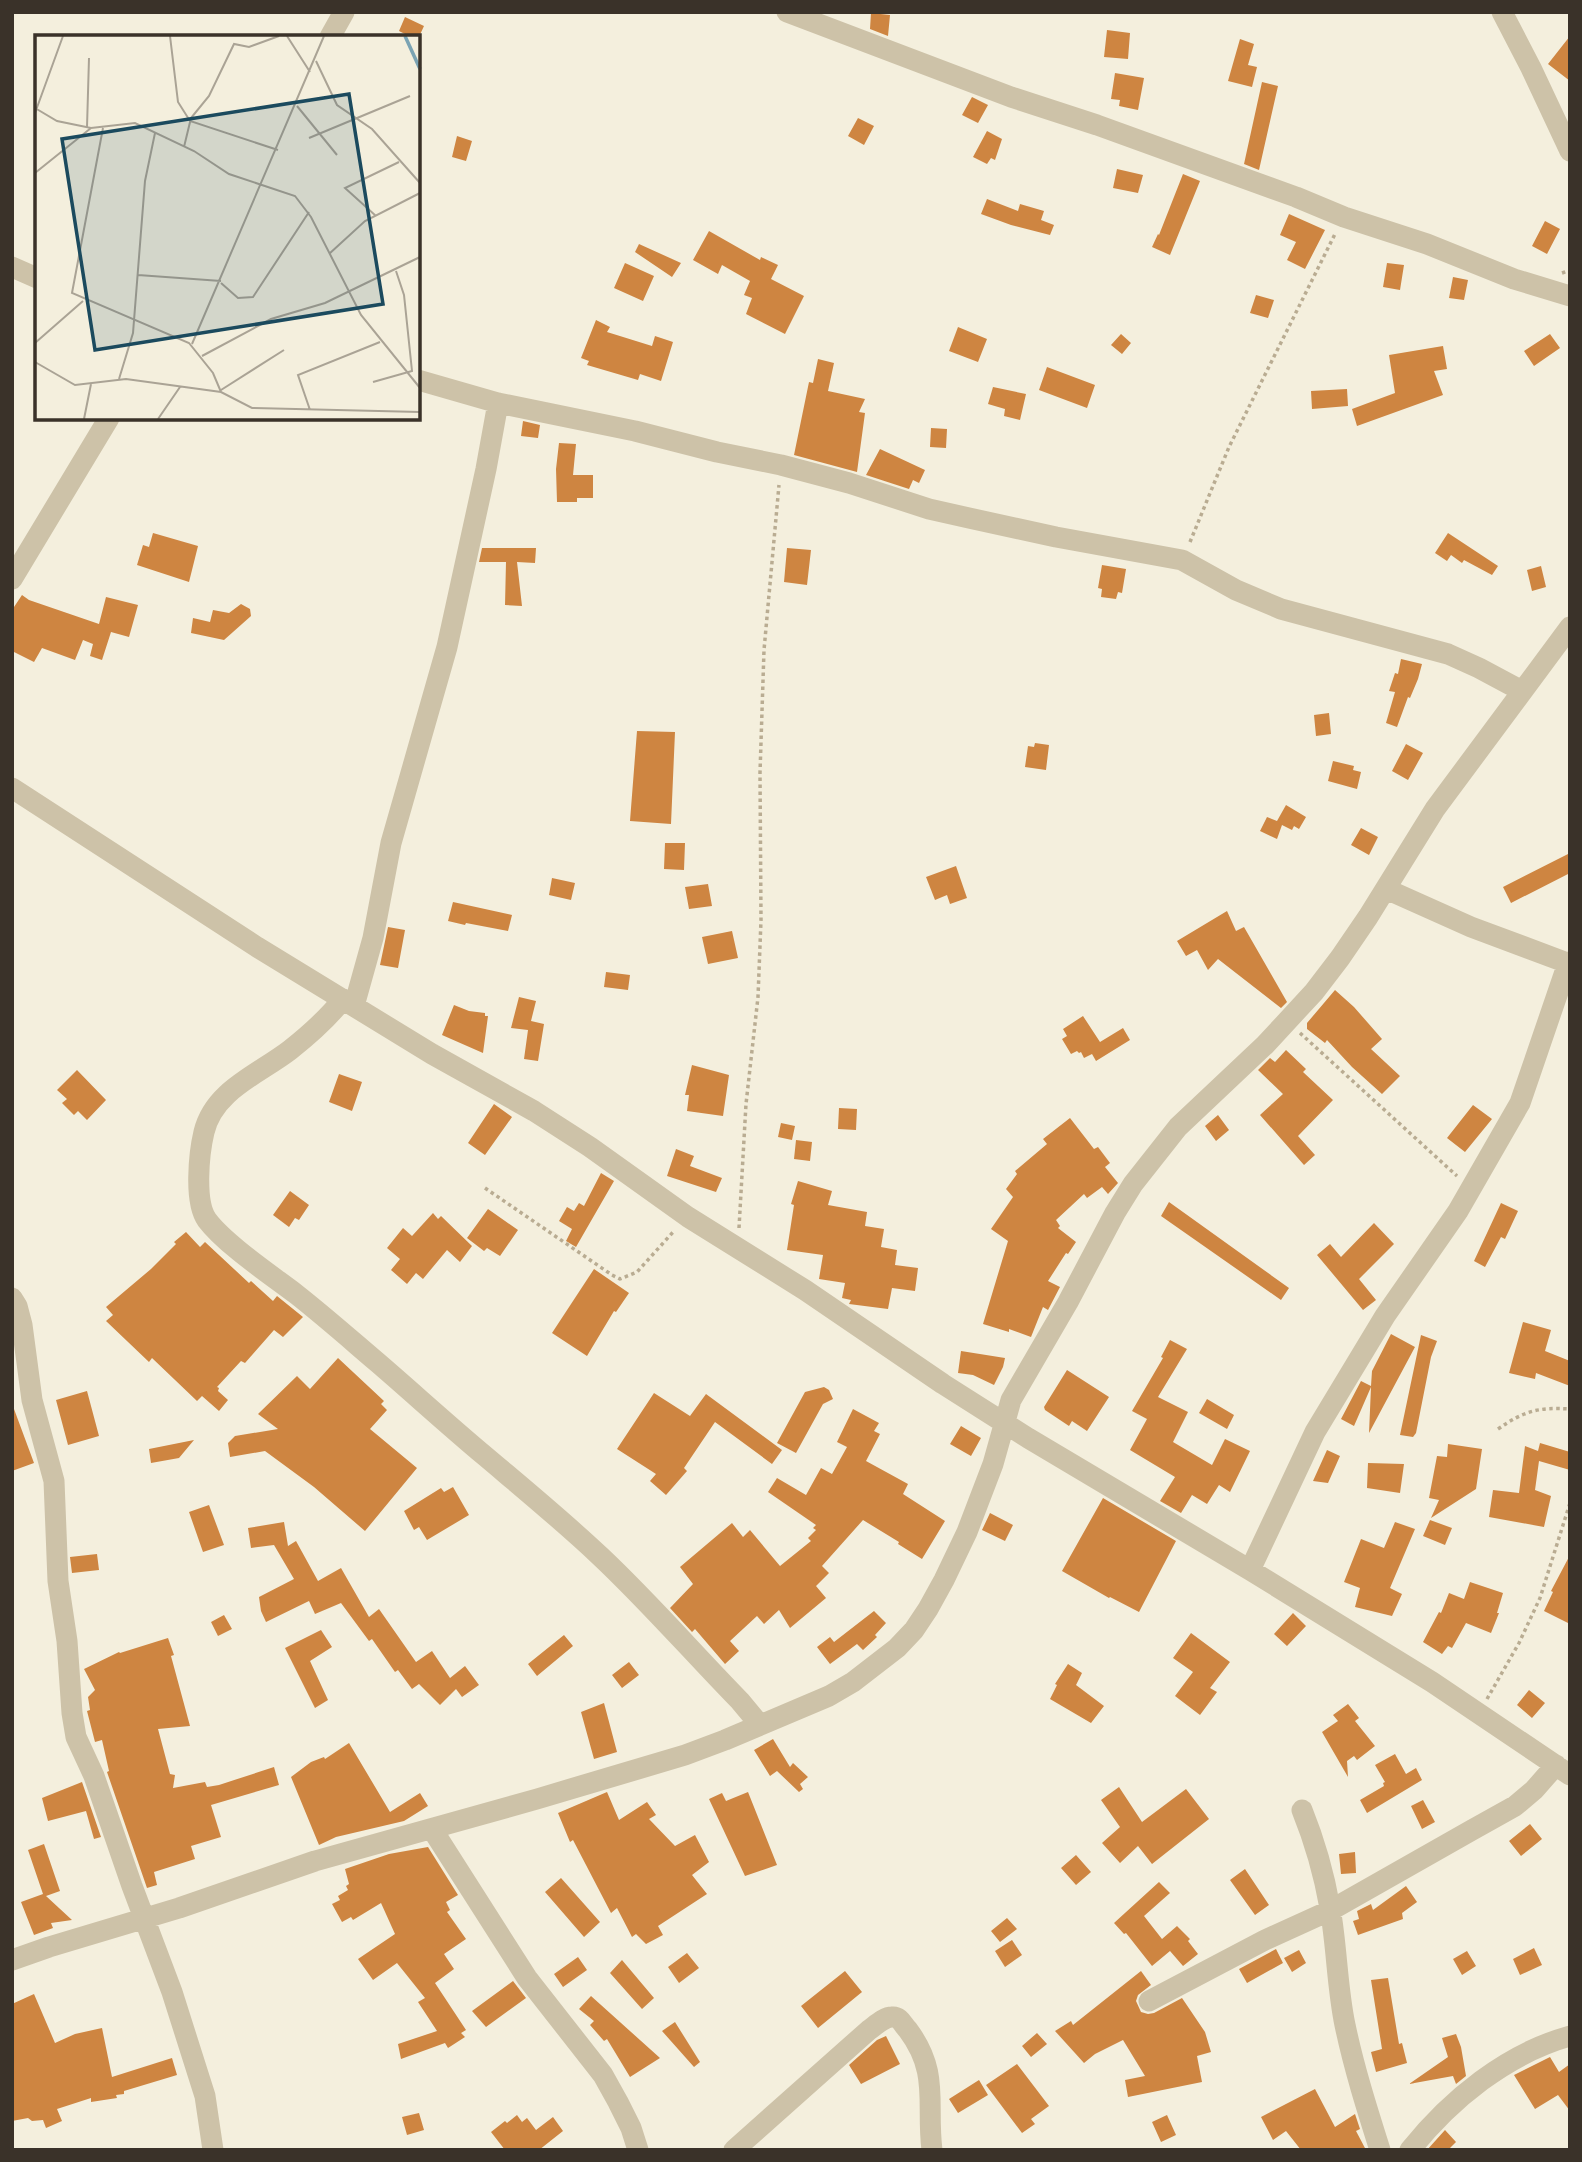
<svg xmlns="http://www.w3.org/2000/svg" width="1582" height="2162" viewBox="0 0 1582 2162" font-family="Jost,sans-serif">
<rect width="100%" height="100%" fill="#f4efdd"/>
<path fill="#ce8541" d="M871 13 890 15 888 36 870 29Z
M405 17 424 26 418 39V37H411L399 31Z
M1107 30 1130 33 1128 59 1104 57Z
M1570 36V81L1548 64Z
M1240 39 1254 44 1248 65 1257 67 1252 87 1228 81Z
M1115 73 1144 78 1138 110 1119 106 1120 100 1111 99Z
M1262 82 1278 86 1259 170 1244 164Z
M972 97 988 105 978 123 962 115Z
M858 118 874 126 864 145 848 136Z
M987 131 1002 139 995 160 991 158 987 164 973 157Z
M457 136 472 141 466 161 452 157Z
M1117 169 1143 175 1138 193 1113 188Z
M1183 174 1200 181 1170 255 1152 247 1158 234 1159 235Z
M987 199 1018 211 1020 204 1044 211 1041 220 1054 225 1050 235 1011 225 981 214Z
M1289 214 1325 230 1305 269 1287 260 1296 242 1280 235Z
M1545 221 1560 229 1547 254 1532 246Z
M709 231 760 260 761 257 778 265 771 279 804 296 785 334 746 314 752 298 744 295 750 281 722 265 718 274 693 260Z
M639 244 681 263 672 277 635 252Z
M625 263 654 276 643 301 614 288Z
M1387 263 1404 265 1400 290 1383 287Z
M1453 277 1468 280 1464 300 1449 298Z
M1256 295 1274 300 1268 318 1250 313Z
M596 320 610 327 607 332 652 346 655 336 673 342 661 381 640 374 638 380 587 365 589 361 581 358Z
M958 327 987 339 978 362 949 351Z
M1121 334 1131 343 1122 354 1111 345Z
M1550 334 1560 348 1534 366 1524 351Z
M1443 346 1447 369 1434 371 1443 395 1357 426 1352 409 1395 393 1389 355Z
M818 359 834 363 828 391 865 399 859 412 865 413 857 472 794 455 809 382 813 383Z
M1047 367 1095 385 1087 408 1039 390Z
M993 387 1026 394 1020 420 1004 416 1005 409 988 404Z
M1347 389 1348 406 1312 409 1311 391Z
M523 421 540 425 538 438 521 436Z
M931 428 947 429 946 448 930 447Z
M559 443 576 444 573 475H593V498H577V502H557L556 469Z
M880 449 925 470 919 483 913 480 909 489 866 475Z
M153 533 198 546 189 582 137 565 143 545 149 547Z
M1448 533 1498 566 1492 575 1464 560 1462 563 1451 555 1447 561 1435 553Z
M482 548H536L535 563 517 562 522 606 505 605 506 562H479Z
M787 548 811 550 807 585 784 582Z
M1102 565 1126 569 1122 593 1118 592 1116 599 1101 597 1102 589 1098 588Z
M1541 566 1546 587 1532 591 1527 570Z
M22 595 29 600 99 624 106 597 138 605 129 637 111 632 102 660 90 656 93 644 83 640 75 660 42 648 34 662 12 651V610Z
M241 604 250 609 251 616 224 640 191 633 193 618 210 622 213 610 229 613Z
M1401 659 1422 664 1418 679 1410 698 1408 697 1397 727 1386 723 1395 692 1389 691 1395 673 1398 674Z
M1329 713 1331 734 1316 736 1314 715Z
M637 731 675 732 671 824 630 821Z
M1035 743 1049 745 1046 770 1025 767 1028 746 1034 747Z
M1406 744 1423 753 1408 780 1392 771Z
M1333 761 1354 766 1353 770 1361 772 1357 789 1328 781Z
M1286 805 1306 817 1299 829 1294 826 1292 830 1282 825 1277 839 1260 831 1267 817 1277 821Z
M1361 828 1378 837 1369 855 1351 845Z
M665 843H685L684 870 664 869Z
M1570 853V873L1511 903 1503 887Z
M956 866 967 898 950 904 947 895 935 900 926 877Z
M552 878 575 883 571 900 549 895Z
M708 884 712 906 689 909 685 887Z
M453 902 512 915 508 931 466 923 465 925 448 921Z
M1227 911 1236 931 1244 927 1287 1002 1281 1008 1218 959 1208 970 1197 950 1186 956 1177 941Z
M388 927 405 930 398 968 380 965Z
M732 931 738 958 708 964 702 937Z
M606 972 630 975 628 990 604 987Z
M1335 990 1354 1007 1382 1039 1371 1049 1400 1076 1382 1094 1352 1067 1327 1040 1325 1043 1307 1029V1023Z
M519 997 536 1001 531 1021 544 1024 538 1061 524 1059 528 1030 511 1028Z
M454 1005 469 1011 485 1013V1016H488L483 1053 442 1035Z
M1083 1016 1100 1042 1123 1028 1130 1040 1096 1061 1092 1054 1084 1058 1081 1052 1079 1053 1077 1051 1071 1054 1062 1039 1067 1036 1063 1029Z
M1286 1050 1306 1069 1303 1072 1333 1100 1298 1136 1315 1155 1304 1165 1260 1115 1283 1094 1258 1070 1270 1058 1275 1062Z
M692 1065 729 1075 723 1116 687 1111 689 1095H685Z
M77 1070 106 1100 87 1120 78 1111 74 1115 62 1103 67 1099 57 1090Z
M339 1074 362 1082 352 1111 329 1102Z
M494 1104 512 1117 485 1155 468 1143Z
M1473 1105 1492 1119 1465 1152 1447 1138Z
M839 1108 857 1109 856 1130 838 1129Z
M1218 1115 1229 1130 1216 1141 1205 1126Z
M1070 1118 1094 1149 1098 1147 1110 1163 1105 1167 1118 1183 1108 1194 1102 1187 1087 1198 1084 1194 1056 1220 1060 1226 1058 1228 1076 1242 1068 1254 1066 1253 1048 1281 1060 1287 1048 1310 1043 1307 1031 1337 1009 1329V1332L983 1324 1008 1241 991 1229 1013 1197 1006 1189 1017 1174 1015 1171 1047 1144 1043 1139Z
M781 1123 795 1126 792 1140 778 1137Z
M796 1140 812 1142 810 1161 794 1159Z
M676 1149 694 1156 690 1166 722 1178 716 1192 667 1176Z
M601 1173 614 1181 576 1247 566 1241 572 1229 559 1221 567 1207 574 1211 579 1203 584 1206Z
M798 1181 832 1191 828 1205 867 1212 865 1226 884 1229 881 1247 897 1250 895 1265 918 1268 915 1291 892 1288 888 1309 849 1304 851 1300 842 1298 845 1283 819 1279 823 1255 787 1250 794 1205 791 1204Z
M290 1191 309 1205 299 1220 295 1218 289 1227 273 1215Z
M1169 1202 1289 1288 1281 1300 1161 1216Z
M1501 1203 1518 1211 1505 1239 1501 1237 1485 1267 1474 1261Z
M488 1209 518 1230 500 1256 487 1248 484 1251 467 1238Z
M433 1213 438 1219 441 1216 472 1246 460 1262 447 1250 423 1279 416 1273 407 1284 391 1270 400 1259 387 1248 403 1228 412 1236Z
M1374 1223 1394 1244 1359 1279 1376 1300 1363 1310 1317 1255 1330 1244 1341 1257Z
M186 1232 200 1247 205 1242 249 1283 251 1281 273 1301 277 1296 303 1317 283 1337 274 1330 245 1363 241 1361 217 1387 219 1388 218 1391 228 1400 219 1411 202 1396 197 1401 152 1358 149 1362 106 1321 113 1315 106 1307 151 1269 176 1244 174 1242Z
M594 1269 629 1293 616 1312 614 1311 587 1356 552 1333Z
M1523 1322 1551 1330 1545 1351 1570 1361V1386L1536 1373 1535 1379 1509 1373Z
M1391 1334 1415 1347 1369 1433 1371 1387 1354 1426 1341 1419 1361 1381 1371 1386 1372 1371Z
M1421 1335 1437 1341 1431 1357 1416 1433 1413 1437 1400 1435Z
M1170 1340 1187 1349 1158 1397 1188 1412 1173 1442 1212 1465 1225 1439 1250 1451 1230 1492 1219 1485 1207 1504 1192 1495 1181 1513 1160 1501 1175 1477 1130 1450 1147 1419 1132 1411 1163 1358 1161 1357Z
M961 1351 1005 1358 1003 1367 994 1385 973 1375 958 1373Z
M338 1358 384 1401 381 1404 387 1410 370 1429 417 1468 365 1531 314 1487 265 1451 230 1457 228 1443 235 1436 278 1429 258 1414 297 1376 310 1389Z
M1067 1370 1109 1397 1087 1431 1072 1421 1069 1426 1045 1410 1044 1407Z
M824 1387 829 1390 833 1399 823 1404 796 1453 777 1443 805 1392Z
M87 1391 99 1436 68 1445 56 1400Z
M654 1393 690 1416 706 1394 782 1450 772 1464 715 1422 684 1468 687 1471 666 1495 650 1481 656 1474 617 1449Z
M1207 1399 1234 1415 1227 1429 1199 1413Z
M12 1409H14L34 1463 12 1471Z
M853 1409 879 1423 874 1431 880 1434 866 1461 908 1484 903 1494 945 1521 922 1559 898 1544 899 1542 863 1520 822 1566 829 1573 816 1586 826 1598 790 1628 779 1610 764 1624 757 1616 730 1641 739 1651 725 1664 695 1629 692 1632 670 1608 693 1584 680 1567 732 1523 743 1537 750 1530 780 1566 811 1541 808 1538 816 1530 813 1528 816 1525 768 1492 777 1478 806 1495 821 1468 832 1474 847 1447 837 1442Z
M961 1426 981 1438 971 1456 950 1444Z
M194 1440 179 1458 151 1463 149 1449Z
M1540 1443 1570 1452V1470L1539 1461 1535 1490 1551 1496 1544 1527 1489 1517 1493 1490 1519 1493 1525 1446 1538 1451Z
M1448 1444 1482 1449 1476 1489 1431 1518 1439 1500 1429 1498 1437 1456 1447 1457Z
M1327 1450 1340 1456 1328 1483 1313 1481Z
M1368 1463 1404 1464 1400 1493 1367 1488Z
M453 1487 469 1515 427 1540 419 1527 414 1530 404 1511 441 1488 444 1492Z
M1103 1498 1176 1541 1139 1612 1110 1597 1109 1598 1062 1571Z
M209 1505 224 1545 203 1552 189 1512Z
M990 1513 1013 1525 1005 1541 982 1530Z
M1430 1520 1452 1528 1445 1545 1423 1536Z
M284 1522 288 1546 296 1541 318 1581 341 1568 369 1617 379 1609 416 1662 432 1651 450 1678 465 1666 479 1685 462 1697 456 1689 440 1705 419 1684 412 1689 398 1670 395 1672 372 1639 369 1641 341 1603 315 1614 309 1601 266 1622 261 1611 259 1597 294 1579 274 1545 251 1548 248 1528Z
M1395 1522 1415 1529 1390 1588 1402 1594 1392 1616 1355 1607 1360 1588 1344 1582 1361 1539 1384 1548Z
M97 1554 99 1570 72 1573 70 1557Z
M1570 1555V1624L1544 1611 1553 1592 1551 1591Z
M1470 1582 1503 1593 1497 1613H1499L1491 1633 1466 1623 1452 1648 1448 1646 1442 1654 1423 1642 1439 1612 1441 1613 1449 1593 1464 1599Z
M874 1611 886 1623 875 1635 877 1637 863 1650 857 1644 830 1664 817 1647 830 1637 834 1642Z
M1293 1613 1306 1626 1287 1646 1274 1634Z
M224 1615 232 1629 218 1636 211 1622Z
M321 1630 332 1647 310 1661 328 1700 315 1708 285 1648Z
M1191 1633 1230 1662 1210 1688 1217 1692 1200 1715 1175 1696 1193 1672 1173 1658Z
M564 1635 573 1646 537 1676 528 1664Z
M168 1638 174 1655 171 1656 190 1726 158 1729 170 1774 175 1775 173 1788 205 1782 207 1787 219 1785 274 1767 279 1785 211 1805 221 1837 191 1846 195 1859 154 1872 157 1885 147 1888 107 1772 109 1771 102 1740 95 1742 87 1711 90 1710 88 1697 95 1690 84 1669 119 1652 120 1653Z
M629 1662 639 1675 622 1688 612 1675Z
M1068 1664 1082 1673 1076 1685 1104 1706 1091 1723 1050 1699 1057 1685 1055 1684Z
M1529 1690 1545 1703 1532 1718 1517 1705Z
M604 1703 617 1752 594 1759 581 1712Z
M1348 1704 1359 1718 1355 1721 1375 1746 1357 1760 1354 1756 1347 1761 1348 1777 1322 1732 1338 1721 1333 1715Z
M773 1739 790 1767 793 1763 808 1777 800 1784 803 1789 799 1792 777 1771 770 1776 754 1750Z
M349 1743 390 1812 420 1793 428 1806 404 1821 336 1837 319 1845 291 1777 311 1762 324 1757 325 1759Z
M1395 1754 1406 1774 1416 1768 1422 1780 1367 1813 1360 1800 1384 1786 1383 1783 1385 1782 1375 1765Z
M82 1782 101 1837 94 1839 86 1811 48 1821 42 1798Z
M1119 1787 1142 1822 1186 1789 1209 1819 1152 1864 1138 1846 1120 1863 1102 1843 1120 1827 1101 1800Z
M607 1792 619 1820 647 1802 656 1815 649 1819 675 1846 695 1835 709 1862 692 1875 707 1894 658 1926 663 1935 646 1944 636 1934 632 1937 617 1908 611 1913 573 1840 570 1842 558 1813Z
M748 1792 777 1865 745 1876 709 1799 722 1793 726 1801Z
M1423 1800 1435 1822 1422 1829 1411 1806Z
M1530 1824 1542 1839 1521 1856 1509 1841Z
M44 1844 60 1891 46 1896 72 1920 51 1923 53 1928 34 1935 21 1902 43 1894 28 1850Z
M428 1847 458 1895 446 1902 450 1910 447 1912 466 1939 444 1954 454 1969 435 1983 466 2030 461 2033 465 2037 448 2048 445 2043 401 2059 398 2044 437 2031 418 2002 425 1998 397 1963 373 1980 358 1959 395 1934 381 1903 353 1920 351 1917 342 1922 332 1904 340 1900 338 1896 348 1890 346 1886 349 1884 345 1869 389 1854Z
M1355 1852 1356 1873 1341 1874 1339 1854Z
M1076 1855 1091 1872 1076 1885 1061 1868Z
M1245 1869 1269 1905 1255 1915 1230 1880Z
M561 1878 600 1922 584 1937 545 1892Z
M1159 1882 1170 1893 1144 1916 1162 1939 1177 1926 1190 1939 1188 1941 1198 1954 1183 1966 1170 1951 1152 1966 1126 1933 1124 1934 1114 1923Z
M1406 1886 1417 1902 1402 1913 1403 1919 1358 1935 1353 1921 1359 1919 1357 1911 1371 1904 1373 1910Z
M1007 1918 1017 1929 1000 1942 991 1931Z
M1012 1940 1022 1955 1005 1967 995 1951Z
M1534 1948 1542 1965 1520 1975 1513 1959Z
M1276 1949 1283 1963 1247 1983 1239 1969Z
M1299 1950 1306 1963 1292 1972 1284 1958Z
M1467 1951 1476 1966 1462 1975 1453 1959Z
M687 1953 699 1968 679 1983 668 1967Z
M578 1957 587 1970 563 1987 554 1974Z
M622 1960 654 1998 642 2009 610 1973Z
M845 1971 862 1992 818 2028 801 2006Z
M1141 1971 1151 1985 1138 1995 1136 2001 1141 2012 1148 2014 1154 2013 1182 1998 1205 2032 1211 2052 1197 2056 1202 2082 1128 2097 1125 2080 1145 2076 1123 2040 1095 2054 1084 2063 1055 2031 1071 2021 1073 2025Z
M1388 1978 1399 2044 1402 2043 1407 2063 1376 2072 1371 2052 1382 2049 1371 1980Z
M513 1981 526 1998 486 2027 472 2011Z
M34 1994 55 2043 75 2034 102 2028 112 2077 172 2058 177 2075 124 2091V2094L116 2095 117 2098 91 2102V2098L57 2109 62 2121 46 2128 43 2120 32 2121 28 2118 12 2121V2004Z
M591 1996 660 2058 630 2077 607 2039 604 2041 590 2025 594 2021 579 2009Z
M675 2022 700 2062 694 2067 662 2031Z
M1037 2033 1047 2044 1031 2057 1022 2046Z
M1456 2034 1461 2047 1466 2076 1456 2084 1453 2076 1409 2084 1448 2057 1442 2038Z
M886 2036 900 2064 861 2084 849 2065 877 2040Z
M1550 2057 1559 2072 1570 2064V2111L1558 2095 1535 2109 1514 2075Z
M1017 2064 1049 2106 1031 2119 1035 2124 1022 2133 986 2085Z
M979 2080 988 2095 958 2113 949 2099Z
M1315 2089 1335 2127 1355 2114 1360 2129 1356 2131 1366 2150H1301L1286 2131 1273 2140 1261 2117Z
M419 2113 424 2130 407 2135 402 2117Z
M517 2115 522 2122 527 2118 536 2130 553 2117 563 2131 539 2150H505L491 2132 505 2121 507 2123Z
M1167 2115 1176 2135 1161 2142 1152 2122Z
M1445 2130 1456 2142 1448 2150H1427Z"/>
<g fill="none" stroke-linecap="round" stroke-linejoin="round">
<path stroke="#b9ac92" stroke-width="3.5" stroke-dasharray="3.5 3.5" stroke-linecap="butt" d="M1562 273 1570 270
M1190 542 1229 447 1336 232
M1300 1033 1457 1176
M485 1188 612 1275 620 1279 637 1272 674 1231
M739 1228 746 1104 758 997 761 920 760 773 764 650 779 485
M1498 1429C1524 1411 1538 1407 1570 1409
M1487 1699 1519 1643 1540 1598 1570 1503"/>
<path stroke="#cdc2a8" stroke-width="21" d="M787 12 1011 97 1097 125 1296 197 1344 217 1427 244 1514 279 1570 296
M1502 12 1531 68 1570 151
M330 37 344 12
M12 267 37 278
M418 380 498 403 635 431 717 452 781 465 849 483 929 509 969 518 1056 537 1182 560 1236 590 1281 609 1448 654 1479 668 1522 691
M12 579 109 418
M12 788 257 947 432 1054 534 1111 590 1147 688 1217 805 1290 943 1384 1028 1438 1250 1570 1432 1682 1570 1775
M1386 889 1471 927 1570 964
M343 999C328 1018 309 1035 290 1050 259 1074 214 1090 204 1132 199 1153 194 1202 207 1220 225 1244 271 1275 296 1294 324 1316 350 1339 377 1362 413 1393 448 1425 485 1456 524 1489 563 1521 600 1556 649 1602 693 1653 740 1701L760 1725
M354 1006 373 938 391 843 447 647 486 469 498 403
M12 1298 17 1306 22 1325 32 1400 54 1481 58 1581 67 1641 72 1713 76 1737 94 1776 132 1886 172 1992 205 2096 213 2150
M1250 1570 1315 1432 1385 1316 1458 1211 1520 1103 1568 963 1570 962
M1302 1810C1315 1842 1324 1874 1330 1908 1337 1947 1337 1987 1345 2025 1354 2068 1367 2109 1380 2150
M432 1829 527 1978 603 2075 618 2102 631 2128 638 2150
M12 1960 49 1947 179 1908 315 1861 537 1799 685 1755 725 1740 829 1696 853 1682 897 1648 914 1630 928 1609 944 1580 967 1532 993 1464 1011 1400 1068 1302 1115 1213 1133 1184 1178 1127 1265 1045 1314 992 1340 958 1368 917 1435 809 1570 627
M1149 2001 1265 1940 1331 1910 1472 1830 1515 1806 1534 1790 1556 1765
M734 2150 869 2030C876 2025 884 2017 892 2017 900 2016 903 2025 908 2030 940 2073 926 2103 932 2150
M1410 2150C1451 2099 1506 2054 1570 2036"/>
</g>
<g transform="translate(35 35)">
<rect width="385" height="385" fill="#f4efdd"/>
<path fill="none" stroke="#7aa3b3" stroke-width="3.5" d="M370 1 385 34"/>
<path fill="none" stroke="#aaa395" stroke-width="2" d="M135 1 143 67 155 86 243 115M252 1 275 37M281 26 302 70 337 94 385 148M262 71 302 120M0 73 22 86 56 93 100 88 159 116 194 139 260 161 276 182 326 280 385 353M0 78 28 1M52 92 54 23M68 93 37 258 154 308 178 338 186 357M274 103 375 61M149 112 156 83 174 61 199 9 214 12 244 1M0 138 56 93M341 181 310 153 364 127M294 219 330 186 385 158M103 240 186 246M186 248 203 263 218 262 274 177M0 308 48 266M157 309 289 1M167 321 236 284 290 268 385 222M0 327 40 350 91 344 186 357 217 373 385 377M84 344 98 298 110 146 120 98M338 347 377 336 369 260 361 236M186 355 249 315M275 375 263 340 345 307M49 384 56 349M123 384 145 352"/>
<path fill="#1b4a5e" fill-opacity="0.15" stroke="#1b4a5e" stroke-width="3.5" d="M314 59 348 269 60 315 27 104Z"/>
<rect width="385" height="385" fill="none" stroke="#3a3229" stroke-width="3.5"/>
</g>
<rect width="1582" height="2162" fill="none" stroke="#3a3229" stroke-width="28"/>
</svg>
